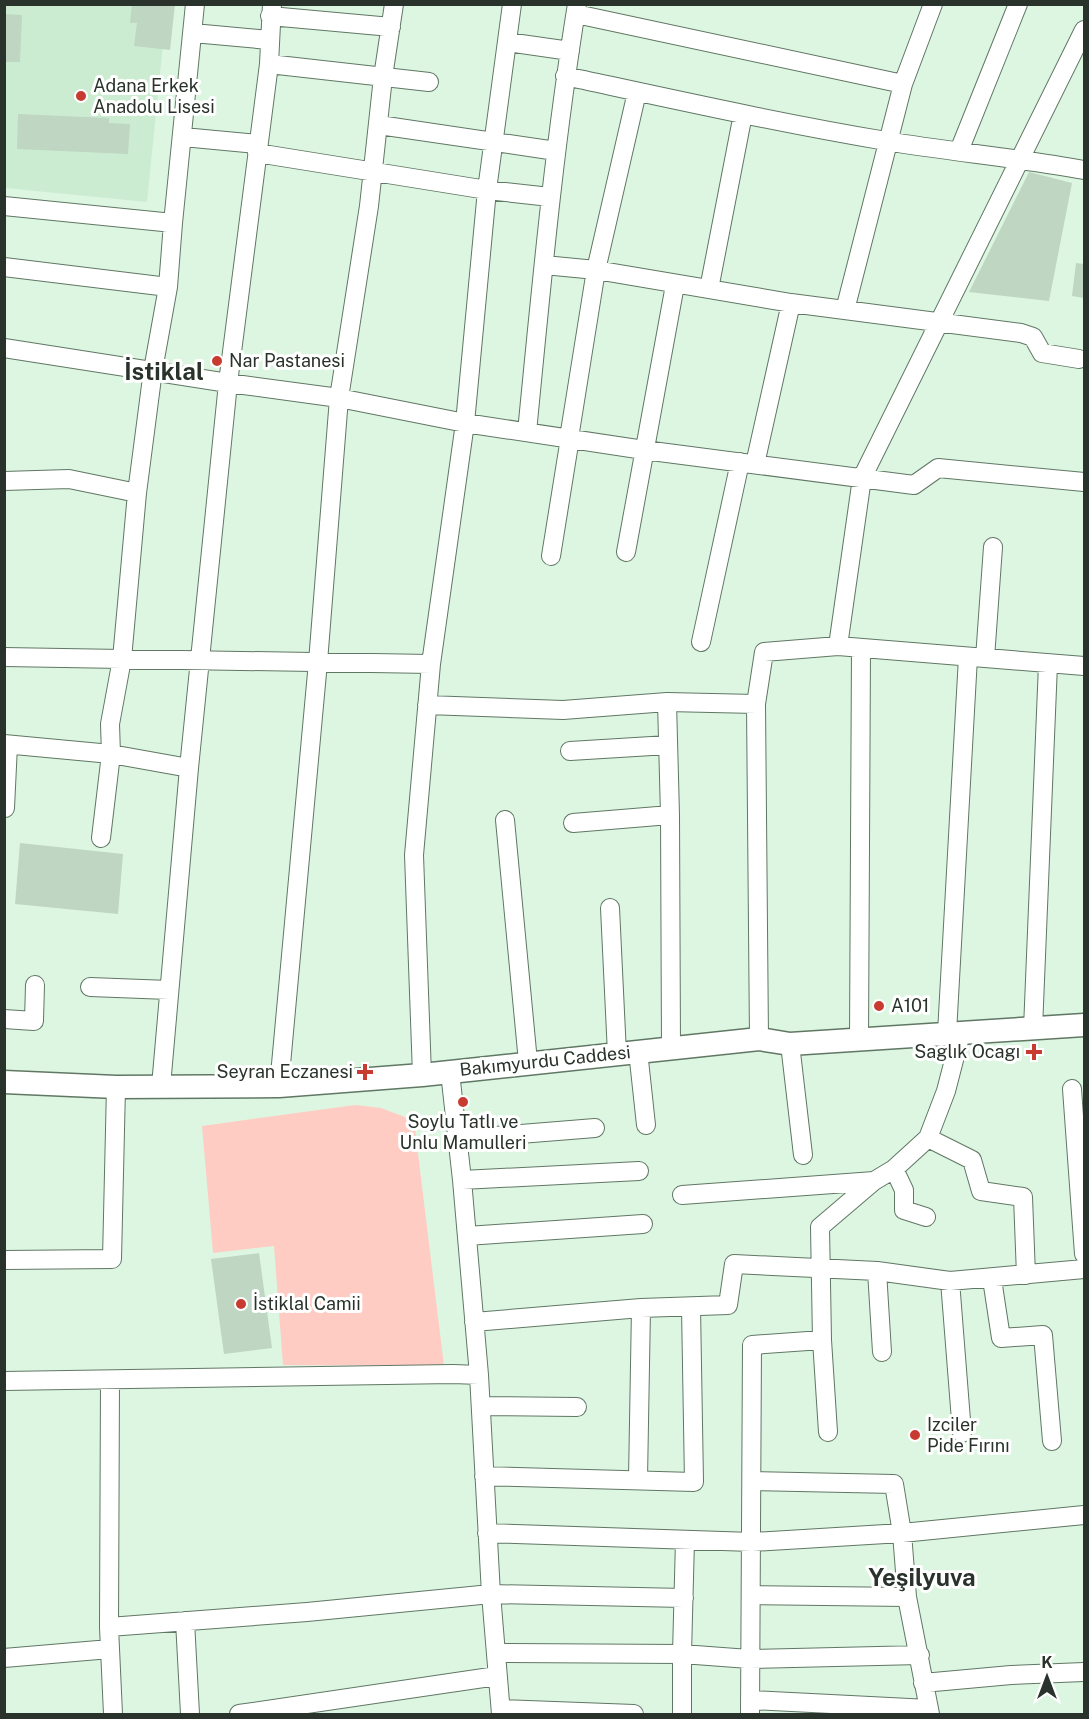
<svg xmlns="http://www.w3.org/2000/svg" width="1089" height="1719" viewBox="0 0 1089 1719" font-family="'Public Sans',sans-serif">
<rect width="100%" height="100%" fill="#ddf6e1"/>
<path fill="#ccecd2" d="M4 5H167L147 202 5 188Z"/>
<path fill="#ffccc4" d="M355 1105 381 1108 405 1117 415 1129 444 1366 283 1365 274 1246 213 1253 202 1126Z"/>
<path fill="#bed6c2" d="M132 4H175L170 50 134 46 137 23H130Z
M4 14 22 15 20 62H4Z
M18 114 109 118V123L130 124 128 154 17 149Z
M1029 172 1072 183 1049 301 969 292Z
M1076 263 1084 264V298L1072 296Z
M20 843 123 854 118 914 15 904Z
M259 1253 272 1348 224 1354 211 1259Z"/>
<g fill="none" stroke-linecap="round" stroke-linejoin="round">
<defs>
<path id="minor" d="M576 14 903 84
M270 16 391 27
M193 33 269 40
M507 42 570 51
M269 64 429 82
M565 76C672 99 779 123 886 141 952 152 1019 158 1084 170
M379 125 556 151
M183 137 257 144
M959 151 1018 4
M257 153 487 190 550 197
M4 206 173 223
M544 265 596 270 791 303 1021 333 1033 337 1042 353 1079 359
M4 267 168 287
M709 289 743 114
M845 310 903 84 933 4
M4 348 228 383 339 398 465 423 644 450 914 485 938 468 1084 482
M527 432C541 289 554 146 577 4
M569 438 596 270 637 92
M755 464 791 303
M4 481 69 479 137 493
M626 552 675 285
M551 556 570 438
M701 642 740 462
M838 646 862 478 1084 30
M4 657 431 664
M985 658 993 547
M667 702 670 815 671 1048
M427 705 563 710 667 702 756 704
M4 744 111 754 189 768
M570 751 668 745
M5 808 8 745
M505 820 528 1062
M573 823 670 815
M101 838 111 754 110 724 122 659 137 493 153 370 168 287 173 223 195 4
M610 908 617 1054
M90 987 169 990
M4 1019 34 1021 35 985
M1033 1029 1048 664
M947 1033 968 657
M759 1039 756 704 764 652 838 646 1084 666
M859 1040 861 649
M790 1044 803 1155
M638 1051 646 1125
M450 1072 462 1180 479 1375 491 1594 501 1714
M422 1075 414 855 431 664 465 423 487 190 512 4
M161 1086 189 768 228 383 269 64 272 4
M279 1086 318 662 339 398 369 206 383 77 394 4
M1072 1089 1084 1254
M928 1138 972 1160 981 1191 1023 1197 1026 1275
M458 1139 595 1128
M894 1169 904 1190V1210L926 1217
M462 1180 639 1171
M682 1195 874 1181
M467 1236 643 1224
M4 1260 112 1259 116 1087
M877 1271 882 1352
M992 1279 1001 1338 1043 1335 1052 1441
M950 1281 962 1433
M474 1322 641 1308 728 1305 734 1264 877 1271 950 1281 1084 1269
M110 1380 109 1627 113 1714
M4 1381 453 1374 479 1375
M481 1406 577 1407
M828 1432 822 1340 820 1227 874 1181 894 1169 928 1138 946 1091 961 1033
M484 1476 694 1482 691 1307
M638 1479 641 1308
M752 1481 894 1484 902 1533 907 1597 930 1714
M487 1533 752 1542 902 1533 1084 1515
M751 1595 907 1597
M185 1621 190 1714
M109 1627 307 1612 491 1594 684 1598
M497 1653 682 1654 749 1659 920 1655
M4 1658 110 1649
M923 1683 1011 1675 1084 1672
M751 1700 929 1709
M501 1709 634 1714
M239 1714 497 1676
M682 1714V1654L685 1540
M750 1714 752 1345 822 1340"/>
<path id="major" d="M4 1082 116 1087 279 1086 422 1075 759 1039 790 1044 1084 1025"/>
</defs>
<use href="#minor" stroke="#607764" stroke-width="20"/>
<use href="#major" stroke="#607764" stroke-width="25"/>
<use href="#minor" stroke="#fff" stroke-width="18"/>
<use href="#major" stroke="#fff" stroke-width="22"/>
</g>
<g fill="#c83b30" stroke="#fff" stroke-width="2">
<circle cx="81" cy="96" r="6"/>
<circle cx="217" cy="361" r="6"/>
<circle cx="879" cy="1006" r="6"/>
<path d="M1031 1043h6v6h6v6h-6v6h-6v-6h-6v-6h6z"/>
<path d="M362 1063h6v6h6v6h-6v6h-6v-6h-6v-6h6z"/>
<circle cx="463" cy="1102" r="6"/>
<circle cx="241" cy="1304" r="6"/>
<circle cx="915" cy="1435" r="6"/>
</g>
<g text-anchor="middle" stroke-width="6" stroke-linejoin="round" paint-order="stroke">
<g font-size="18" fill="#29332b" stroke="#fff" text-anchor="start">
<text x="93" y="92">Adana Erkek<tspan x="93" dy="21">Anadolu Lisesi</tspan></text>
<text x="229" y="367">Nar Pastanesi</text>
<text x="891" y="1012">A101</text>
<text x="1020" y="1058" text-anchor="end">Saglık Ocagı</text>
<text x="353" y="1078" text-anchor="end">Seyran Eczanesi</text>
<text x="463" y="1128" text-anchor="middle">Soylu Tatlı ve<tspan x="463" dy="21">Unlu Mamulleri</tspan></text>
<text x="253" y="1310">İstiklal Camii</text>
<text x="927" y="1431">Izciler<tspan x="927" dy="21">Pide Fırını</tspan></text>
</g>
<g font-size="18" fill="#29332b" stroke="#fff">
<text transform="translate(545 1061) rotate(-6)" y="6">Bakımyurdu Caddesi</text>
</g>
<g font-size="24" font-weight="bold" fill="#29332b" stroke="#fff">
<text x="164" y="380">İstiklal</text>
<text x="922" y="1586">Yeşilyuva</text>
</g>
</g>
<rect width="1089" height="1719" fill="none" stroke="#29332b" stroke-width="12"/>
<g transform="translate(1047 1677)" stroke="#ffffff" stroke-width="4.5" paint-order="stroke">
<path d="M0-4.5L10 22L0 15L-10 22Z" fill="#29332b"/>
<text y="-9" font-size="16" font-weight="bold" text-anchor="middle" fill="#29332b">K</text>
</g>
</svg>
